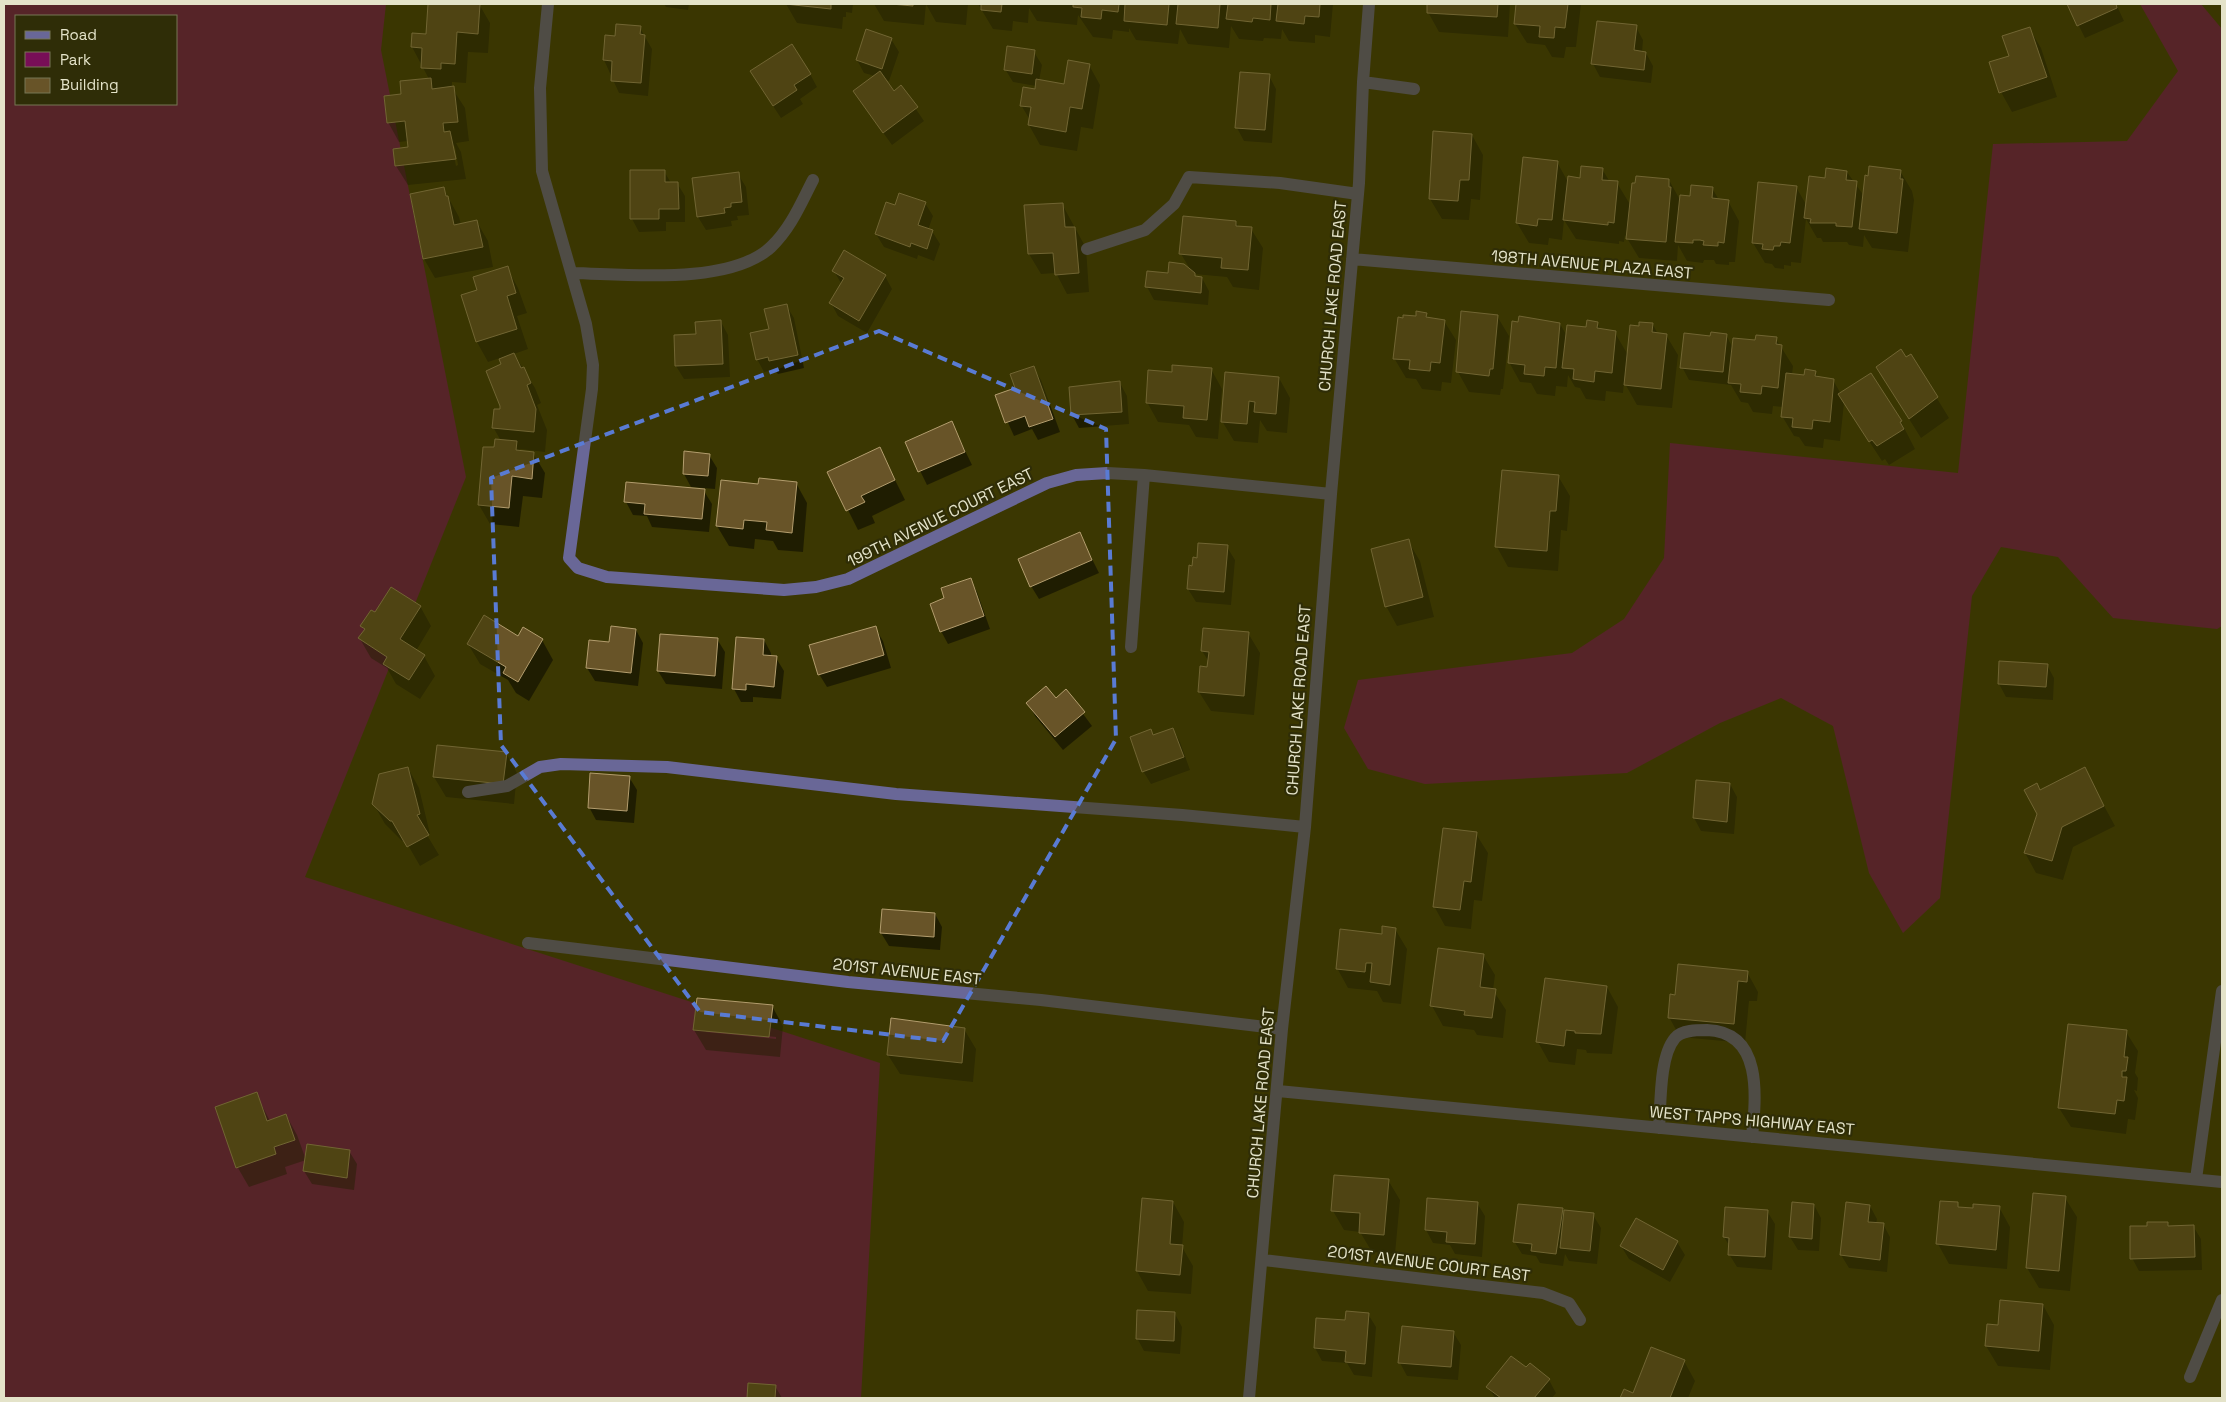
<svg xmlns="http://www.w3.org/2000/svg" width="2226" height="1402" viewBox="0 0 2226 1402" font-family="'Space Grotesk',sans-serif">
<rect width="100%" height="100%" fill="#3b3702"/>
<path fill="#780e57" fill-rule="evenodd" d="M4 4H386L381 50 466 477 305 877 880 1063 861 1398H4ZM16 16H176V104H16Z
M2140 4H2201L2222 29V626L2217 629 2113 618 2058 557 2001 547 1972 596 1940 898 1903 933 1869 873 1833 726 1781 698 1720 723 1627 773 1425 784 1368 769 1344 728 1358 680 1572 653 1624 619 1664 558 1670 443 1958 473 1993 144 2127 141 2178 71Z"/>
<path fill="#0007" fill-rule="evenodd" d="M429 4H479L490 23 488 53 468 52 466 83 452 82V88L465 108 469 141 456 143 461 152 466 179 408 185 396 166 409 148 408 141 399 142 388 122 402 95 429 79 412 47 427 35ZM452 144 455 147 458 165 456 166Z
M664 4H689L688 10 666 7Z
M786 4H853L852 13 846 12V17H843L842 29 797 23Z
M874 4H968L966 25 936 22 926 4 924 25 884 21Z
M978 4H1333L1330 37 1315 35V43L1289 41 1282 29 1281 39 1264 38 1263 41 1239 39 1231 26 1229 48 1188 44 1180 29 1178 44 1136 40 1129 28V32L1113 30 1112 39 1093 37 1078 15 1077 25 1037 21 1029 8 1028 23 1013 21 1012 31 993 29Z
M1428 4H1510L1508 37 1439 32 1428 12Z
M1517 4H1581L1576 47H1566L1564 58 1552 57 1545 45 1527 43 1515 24Z
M2068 4H2116L2124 21 2085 38Z
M1636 27 1643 40 1642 53H1646L1653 66 1651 83 1600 77 1593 64Z
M640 28 652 49 648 96 619 93 604 60 616 37Z
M2029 28 2041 48 2057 97 2012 112 2001 92 2010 57Z
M891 39 899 52 889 81 884 79 894 92 901 87 924 121 892 145 854 92 875 76 864 73 857 60Z
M1034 52 1042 65 1039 81 1065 85 1089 65 1100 85 1093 129 1081 127 1077 151 1040 145 1029 125 1030 120 1021 105 1036 90V86L1013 82 1005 69Z
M810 74 817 87 800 99 803 104 781 118 759 85Z
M1269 76 1276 89 1272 143 1244 141 1237 128Z
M1472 135 1483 155 1480 200 1471 199 1469 220 1442 219 1430 199Z
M1557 162 1568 182 1581 179 1602 169 1610 182 1617 183 1631 206 1669 180 1680 200 1712 188 1719 200 1728 201 1739 221 1735 262H1729V265L1716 264 1714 260H1704L1703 263 1687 261 1678 245 1677 261 1639 258 1625 235 1624 242 1619 241V244L1576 239 1564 220 1562 240 1549 238 1548 245 1529 243 1517 223Z
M664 171 671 183H677L685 196V222H666V231L639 232 632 219Z
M1900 171 1912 191 1914 200 1908 252 1872 248 1864 235 1863 247 1849 245 1847 242H1823L1821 238H1817L1806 219 1801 263 1791 262V266L1784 265V269L1775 268 1772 264 1765 263 1753 243 1796 187 1807 206 1826 179 1847 172 1864 196Z
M738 174 746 187 749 215 737 216 738 220 731 221 732 226 706 230 698 217Z
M443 188 459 217 461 225 477 222 488 241 493 267 435 278 424 259Z
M925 203 933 216 928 230 932 231 940 244 934 261 918 255 917 259 884 247 876 234 896 207Z
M1062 204 1086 248 1089 292 1067 294 1056 273 1041 274 1029 254 1025 207Z
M1236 222 1239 227 1251 229 1263 248 1259 290 1233 287 1227 277 1194 274 1196 278H1202L1209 291 1208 305 1154 300 1147 287 1169 274 1190 269 1181 254Z
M507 268 518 288 527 313 517 316 528 349 514 354 535 388 541 403 537 405 547 430 545 452 520 449 521 452 533 453 545 473 542 498 523 496 519 527 490 524 479 505 495 449 501 441 493 427 501 411 503 365 500 358 488 362 477 342 463 296 479 291Z
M834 271 885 276 892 289 867 333 838 316 831 303 842 285Z
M786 305 794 318 804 368 778 374 775 370 764 372 757 359 770 330Z
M1426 314 1429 319 1444 321 1456 340 1451 383 1442 382 1441 391 1422 389 1416 379 1406 378 1394 358 1417 318Z
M1497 316 1509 336 1503 389H1501L1500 395 1469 392 1458 372Z
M721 322 728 335 730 377 684 379 676 366 675 336 697 335Z
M1597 323 1601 330 1615 333 1628 355 1640 328 1653 325 1658 334 1666 335 1678 355 1672 408 1637 405 1624 382 1623 393 1606 391 1605 401 1586 399 1580 388 1575 387 1568 375 1567 387 1556 386 1555 396 1537 394 1531 383 1520 382 1509 362 1560 324 1567 336Z
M1726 335 1733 348 1776 339 1793 366 1792 375 1806 376 1815 372 1819 378 1833 380 1841 394 1871 375 1901 422 1915 449 1889 465 1885 459 1882 461 1844 403 1840 441 1824 439 1823 448 1805 446 1799 437 1794 436 1782 416 1783 407 1773 406 1772 414 1753 412 1748 403 1741 402 1731 385 1689 380 1682 367 1711 338Z
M1911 356 1949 418 1921 438 1877 368Z
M1033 367 1041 380 1060 432 1038 440 1032 429 1014 436 996 396 1017 388Z
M1211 369 1222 389 1218 439 1196 437 1189 425 1158 422 1147 402 1173 374Z
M1279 378 1290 398 1287 433 1267 431 1260 420 1258 443 1234 441 1222 421Z
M1120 383 1127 396 1129 424 1079 428 1072 415 1070 388Z
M951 422 972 465 927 485 906 442Z
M879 448 905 500 872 516 875 523 858 530 829 472Z
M709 455 717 468 715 489 691 487 684 474Z
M1558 476 1570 496 1567 531 1561 530 1558 571 1508 567 1497 547Z
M722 482 759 486 796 483 807 503 803 552 778 550 773 541 755 539 754 549 729 546 717 526Z
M704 491 712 504 709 532 652 527 647 516 633 515 626 502Z
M1079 533 1099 573 1039 599 1031 586Z
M1408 541 1420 561 1434 617 1397 626 1386 606Z
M1227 547 1235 560 1231 605 1196 602 1188 589 1193 567 1198 559Z
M970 579 977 592 990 629 948 644 941 631 946 599Z
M420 606 431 626 416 651 424 656 435 676 420 699 396 684 387 668 371 658 360 639 365 631 362 626 375 614Z
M875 628 883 641 891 668 827 687 819 674Z
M636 630 643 643 638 686 595 681 587 668 610 643Z
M1248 633 1260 653 1254 715 1211 711 1199 692 1209 662 1202 651Z
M519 637 542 640 553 660 529 701 516 693 508 680 480 664 468 644Z
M717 639 725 652 722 689 666 684 658 671Z
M764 640 771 653V657L776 658 784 671 781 699 753 697V702H741L734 689Z
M2047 665 2054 678 2053 700 2006 697 1999 684Z
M1066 691 1092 726 1063 750 1035 716 1028 703 1056 699Z
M1173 729 1180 742 1190 770 1151 784 1143 771 1154 736Z
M506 753 517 773 514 804 446 797 434 777Z
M408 768 419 788 430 834 427 835 439 855 420 866 405 840 402 841 385 824 373 803Z
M2084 769 2115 826 2073 847 2063 880 2036 873 2025 853 2038 814Z
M629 777 637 790 634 823 596 820 589 807Z
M1697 781 1730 784 1737 797 1734 834 1701 831 1694 818Z
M1476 834 1488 853 1482 901 1474 900 1471 929 1445 926 1434 906Z
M935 914 942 927 940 950 889 946 881 933Z
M1395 929 1407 949 1401 1004 1383 1002 1377 991 1348 988 1337 968 1383 935Z
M1483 955 1495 975 1493 990 1506 1010 1503 1038 1477 1035 1474 1030 1443 1026 1432 1006Z
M1747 972 1758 992 1757 1001H1749L1745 1043 1680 1037 1669 1017 1676 996Z
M1607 987 1618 1007 1612 1054 1587 1053 1586 1050 1577 1049 1575 1065 1549 1062 1538 1042Z
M772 1006 783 1026 780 1057 706 1050 694 1030ZM706 1030 776 1037V1039L706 1032Z
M964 1029 976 1049 973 1082 900 1074 888 1055Z
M2126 1032 2138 1051 2135 1073 2138 1078 2137 1091 2134 1090 2138 1098 2135 1120 2128 1119 2126 1134 2071 1127 2059 1108Z
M256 1094 270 1121 286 1115 297 1135 306 1160 285 1167 287 1174 249 1187 238 1168 217 1108Z
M308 1145 349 1151 357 1164 354 1190 312 1184 304 1171Z
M1388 1180 1400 1200 1395 1254 1372 1252 1360 1232 1344 1230 1333 1211Z
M2034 1195 2065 1198 2077 1217 2070 1291 2039 1288 2027 1268Z
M1143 1200 1173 1202 1184 1222 1182 1247 1193 1266 1191 1294 1148 1291 1137 1271Z
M1428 1200 1477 1203 1485 1216 1482 1257 1455 1254 1450 1245 1433 1243 1426 1230Z
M1957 1204 1960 1208 1999 1207 2010 1227 2007 1269 1949 1264 1938 1244Z
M1814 1205 1821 1218 1819 1251 1798 1250 1790 1237Z
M1538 1206 1562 1209 1565 1215H1593L1601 1228 1597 1264 1569 1261 1565 1254 1563 1266 1540 1263 1536 1256 1522 1254 1514 1241Z
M1870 1206 1877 1219 1876 1224H1883L1890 1237 1887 1272 1849 1268 1841 1255Z
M1767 1211 1775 1224 1772 1270 1737 1267 1729 1254 1730 1247 1724 1237Z
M2168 1223 2170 1227 2193 1226 2201 1239 2202 1270 2139 1271 2132 1258 2148 1227Z
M1677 1242 1685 1255 1670 1282 1629 1259 1621 1246Z
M2043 1305 2054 1325 2050 1370 1998 1366 1986 1346 1999 1326Z
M1175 1314 1182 1327 1180 1354 1144 1351 1137 1338Z
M1368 1314 1376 1327 1372 1377 1354 1375 1347 1363 1322 1361 1315 1348Z
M1453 1332 1461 1345 1458 1380 1407 1376 1400 1363Z
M1684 1361 1695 1381 1688 1398H1622L1624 1391 1634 1394Z
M1549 1380 1556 1393 1552 1398H1495L1488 1387Z
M750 1384 775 1386 782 1398H749Z"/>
<path fill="#685428" stroke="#b39d6e" d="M428 4H480L478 34 457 32 455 64 441 63V69L421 68 422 48 411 47 412 33 426 34Z
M785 4H831V9Z
M891 4H913V6Z
M981 4H1002L1001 12 981 10Z
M1073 4H1119L1118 12 1102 10 1101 19 1081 17 1082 8 1073 7Z
M1125 4H1169L1167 25 1124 21Z
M1178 4H1220L1218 28 1176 24Z
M1228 4H1271L1270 20 1253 18 1252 22 1226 19Z
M1278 4H1320L1319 17 1305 16 1304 24 1276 21Z
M1427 4H1498L1497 17 1427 13Z
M1516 4H1568L1565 28 1555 27 1554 38 1539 37 1540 26 1514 24Z
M2067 4H2116L2117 8 2077 26Z
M1597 21 1637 25 1634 50 1646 52 1644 70 1591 64Z
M616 24 641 26 640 34 645 35 641 83 611 81 612 61 603 60 605 35 615 36Z
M2030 27 2047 77 1999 93 1989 62 2009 56 2002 36Z
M866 29 892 38 882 69 856 60Z
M792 44 811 74 794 85 797 90 773 106 750 71Z
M1007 46 1035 50 1032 74 1004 70Z
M1068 60 1090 64 1082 109 1070 107 1066 132 1028 125 1031 107 1020 106 1023 87 1035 89 1036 79 1064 84Z
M880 71 894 91 901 85 918 107 883 133 853 91Z
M1240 72 1270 74 1265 130 1235 128Z
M431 78 432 89 454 86 458 122 443 123 444 132 450 131 456 159 395 166 393 149 408 147 405 121 387 123 384 96 401 94 400 81Z
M1433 131 1472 134 1469 180H1460L1458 201 1429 199Z
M1523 157 1558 161 1552 220 1538 219 1537 226 1516 223Z
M1581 166 1603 168 1602 180 1618 181 1614 223 1608 222V225L1563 220 1568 176 1580 178Z
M1869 166 1901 170 1900 179H1903L1897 233 1859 229 1865 175 1868 176Z
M1826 168 1847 171 1846 180 1857 181 1852 227 1836 226V223H1810L1811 219 1804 218 1809 176 1825 178Z
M630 170H665V182H678L679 209H659V219H630Z
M739 172 742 202 731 203V207L724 208 725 213 697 217 692 178Z
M1636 176 1669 179V187H1671L1666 242 1626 239 1632 183H1635Z
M1758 182 1797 186 1790 243 1781 242 1780 246H1774L1773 250 1762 249 1763 244 1752 243Z
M1691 185 1713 187 1712 198 1729 200 1724 243 1718 242V246L1703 245 1704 241 1700 240H1693V243L1675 242 1680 195 1690 196Z
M444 187 446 196H448L454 225 477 220 483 247 423 259 410 194Z
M899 193 926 202 918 225 933 230 927 249 911 243 910 247 875 234 886 202 895 205Z
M1063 203 1065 227H1075L1079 273 1055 275 1053 253 1028 254 1024 205Z
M1183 216 1236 221V226L1252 227 1248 270 1221 268 1222 258 1179 254Z
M844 250 886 275 859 321 829 303 844 278 832 271Z
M1169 262 1184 264 1195 273V276L1202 277 1201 293 1145 287 1147 271 1168 273Z
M508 266 516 293 507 296 517 329 476 342 461 295 477 290 473 277Z
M787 304 798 355 769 361 768 357 756 360 750 333 769 329 764 309Z
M1416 311 1427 313 1426 317 1445 320 1440 363 1431 362 1430 371 1409 369 1410 360 1393 359 1398 317 1403 318V315L1416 316Z
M1461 311 1498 315 1493 369H1490L1489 376 1456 372Z
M1519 316 1560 323 1556 368 1545 367 1544 376 1524 374 1525 365 1508 363 1512 321 1518 322Z
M721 320 723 364 675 366 674 335 696 334 695 322Z
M1587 320 1598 322 1597 328 1616 331 1612 373 1595 371 1594 382 1573 379 1574 369 1562 368 1567 325 1586 327Z
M1639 322 1653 323 1652 332 1667 334 1661 389 1624 385 1630 325 1639 326Z
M1711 332 1727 334 1723 372 1680 368 1684 333 1710 336Z
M1756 335 1777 337 1776 344 1782 345 1778 388 1762 386 1761 394 1740 392 1741 384 1728 383 1733 338 1755 340Z
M1901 349 1906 357 1911 354 1938 397 1909 419 1876 367Z
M514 353 521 368 524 367 531 383 527 385 536 409 534 432 492 428 494 409H500V406L486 371 501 364 499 359Z
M1172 365 1212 368 1207 420 1183 418 1184 406 1146 403 1148 370 1172 372Z
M1034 366 1053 419 1029 427 1025 416 1005 423 995 395 1015 388 1010 374Z
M1805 369 1816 371 1815 376 1834 379 1830 422 1813 420 1812 429 1792 427 1793 418 1781 417 1786 373 1804 375Z
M1225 372 1279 377 1276 414 1254 412 1255 402 1249 401 1247 424 1221 422Z
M1871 373 1902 421 1900 422 1904 429 1877 446 1872 440 1869 442 1838 394Z
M1120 381 1122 412 1071 415 1069 387Z
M952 421 965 452 918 472 905 442Z
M495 439 517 441 516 450 534 452 532 479 512 476 509 508 478 505 483 447H494Z
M880 447 895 480 861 496 865 502 846 511 827 472Z
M684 451 710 454 708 476 683 474Z
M1502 470 1559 475 1556 511H1550L1547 551 1495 547Z
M759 478 797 482 792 533 766 530 767 522 744 520 743 529 716 526 721 480 758 484Z
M626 482 705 489 702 519 644 514 645 504 624 502Z
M1080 532 1092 560 1030 587 1018 559Z
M1409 539 1423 597 1385 607 1371 549Z
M1198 543 1228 545 1224 592 1187 589 1189 565 1192 566 1193 557 1197 558Z
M971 578 984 616 940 632 930 604 944 598 941 588Z
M391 587 421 606 400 639 425 655 409 680 383 664 387 657 358 638 365 629 360 626 371 610 375 612Z
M484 615 518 636 523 627 543 639 518 682 503 673 506 667 467 644Z
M611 626 636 629 631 673 586 668 589 640 609 642Z
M876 626 884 655 818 675 809 645Z
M1203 628 1249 632 1244 696 1198 692 1200 666 1207 667 1209 652 1201 651Z
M660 634 718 638 715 676 657 671Z
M736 637 764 639 763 655 777 656 774 687 746 684V690L732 689Z
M1999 661 2048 664 2046 687 1998 684Z
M1046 686 1056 698 1066 689 1085 712 1055 737 1026 703Z
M1173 728 1184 757 1142 772 1130 737 1151 729 1153 735Z
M437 745 507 752 503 784 433 777Z
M408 767 420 814 417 815 429 835 407 847 392 821H390L372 804 379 774Z
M2085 767 2104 806 2062 827 2052 861 2024 853 2037 814 2024 790 2037 783 2040 790Z
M590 773 630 776 627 811 588 808Z
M1696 780 1730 783 1727 822 1693 818Z
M1443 828 1477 832 1471 882 1464 881 1460 910 1433 907Z
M882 909 935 913 934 937 880 933Z
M1382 926 1396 928 1390 985 1370 982 1372 963H1366L1365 972 1336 969 1340 929 1382 934Z
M1438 948 1484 954 1480 987 1496 989 1492 1018 1464 1015 1465 1011 1430 1006Z
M1678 964 1748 971 1747 982 1738 981 1734 1024 1668 1018 1670 994 1675 995Z
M1545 978 1607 986 1601 1034 1575 1033V1031L1566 1030 1564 1046 1536 1042Z
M697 998 773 1005 769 1037 693 1030Z
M891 1018 965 1028 962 1063 887 1055Z
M2068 1024 2127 1030 2124 1057H2128L2126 1071H2122V1077H2127L2124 1101 2117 1100 2115 1114 2058 1108Z
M257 1092 267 1121 286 1114 295 1140 274 1147 276 1154 236 1168 215 1107Z
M307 1144 350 1150 347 1178 303 1171Z
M1334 1175 1389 1179 1384 1235 1359 1233 1360 1213 1331 1211Z
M2033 1193 2066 1196 2059 1271 2026 1268Z
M1142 1198 1173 1201 1170 1244 1183 1245 1180 1275 1136 1271Z
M1427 1198 1478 1202 1475 1244 1446 1242 1447 1232 1425 1230Z
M1940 1201 1958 1202V1207L1973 1208V1204L2000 1206 1996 1250 1936 1244Z
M1792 1202 1814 1204 1812 1239 1789 1237Z
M1846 1202 1870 1205 1868 1222 1884 1223 1880 1260 1840 1255Z
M1518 1204 1563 1208 1556 1254 1531 1251 1532 1244 1513 1242Z
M1725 1207 1768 1210 1765 1257 1728 1255 1729 1238 1723 1237Z
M1564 1210 1594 1213 1590 1251 1560 1248Z
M1636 1218 1678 1241 1663 1270 1620 1246Z
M2147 1222H2168V1226L2194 1225 2195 1257 2130 1259V1226H2147Z
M2000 1300 2043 1304 2039 1351 1985 1346 1987 1324 1998 1325Z
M1137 1310 1175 1312 1174 1341 1136 1339Z
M1346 1311 1369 1313 1365 1364 1345 1362 1346 1351 1314 1348 1316 1318 1345 1320Z
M1402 1326 1454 1331 1451 1367 1398 1363Z
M1651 1347 1685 1360 1670 1398H1620L1624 1389 1633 1393Z
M1511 1356 1526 1367 1530 1363 1550 1379 1534 1398H1501L1486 1387Z
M748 1383 776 1385 775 1398H747Z"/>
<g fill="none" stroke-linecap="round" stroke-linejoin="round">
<path stroke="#696797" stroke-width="12" d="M548 4 540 88 542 171 586 324 593 365 592 389 569 558 578 568 607 577 784 590 816 587 848 579 1047 483 1076 475 1107 473 1144 475 1331 494
M1363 82 1414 89
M1087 249 1145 230 1174 204 1189 177 1280 183 1358 194
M1352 259 1829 300
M572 273C626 274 729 286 771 247 791 228 801 203 813 180
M1131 647 1144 475
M468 792 507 786 540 767 561 764 667 767 896 794 1182 815 1305 827
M528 943 848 982 1041 1000 1282 1029
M1278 1091 2222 1182
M1659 1128C1661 1104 1659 1057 1675 1038 1682 1030 1697 1030 1707 1030 1763 1032 1756 1097 1752 1137
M2196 1179 2222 991
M1263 1260 1543 1293 1569 1303 1580 1320
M2190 1377 2222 1300
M1249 1398 1282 1029 1305 827 1331 494 1359 183 1363 82 1369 4"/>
</g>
<path d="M0 0H2226V1402H0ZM879 331 1106 429 1116 739 943 1041 700 1012 501 745 491 478Z" fill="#3b3702" fill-opacity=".55" fill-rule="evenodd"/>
<path fill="none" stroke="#597bd4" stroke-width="4" stroke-dasharray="10 6" stroke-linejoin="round" d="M879 331 1106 429 1116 739 943 1041 700 1012 501 745 491 478Z"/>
<g text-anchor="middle" stroke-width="4.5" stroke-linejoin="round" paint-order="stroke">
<g font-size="16" fill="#e4e3c9" stroke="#2f2d07">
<text transform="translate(1592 264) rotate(5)" y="6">198TH AVENUE PLAZA EAST</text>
<text transform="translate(1332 296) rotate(-85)" y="6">CHURCH LAKE ROAD EAST</text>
<text transform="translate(940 517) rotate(-26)" y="6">199TH AVENUE COURT EAST</text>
<text transform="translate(1298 700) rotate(-86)" y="6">CHURCH LAKE ROAD EAST</text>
<text transform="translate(907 971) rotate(6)" y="6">201ST AVENUE EAST</text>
<text transform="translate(1260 1103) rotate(-85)" y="6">CHURCH LAKE ROAD EAST</text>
<text transform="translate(1752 1120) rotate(5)" y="6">WEST TAPPS HIGHWAY EAST</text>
<text transform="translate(1429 1263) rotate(7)" y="6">201ST AVENUE COURT EAST</text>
</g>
</g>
<rect width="2226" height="1402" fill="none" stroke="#e4e3c9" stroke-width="10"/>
<rect x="15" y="15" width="162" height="90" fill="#2f2d07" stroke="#777655"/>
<rect x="25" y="31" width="25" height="8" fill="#696797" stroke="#777655"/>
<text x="60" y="40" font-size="15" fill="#e4e3c9">Road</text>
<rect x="25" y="52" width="25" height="15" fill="#780e57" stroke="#777655"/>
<text x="60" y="65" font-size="15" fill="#e4e3c9">Park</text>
<rect x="25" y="78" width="25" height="15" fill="#685428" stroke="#777655"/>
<text x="60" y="90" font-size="15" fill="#e4e3c9">Building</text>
</svg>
